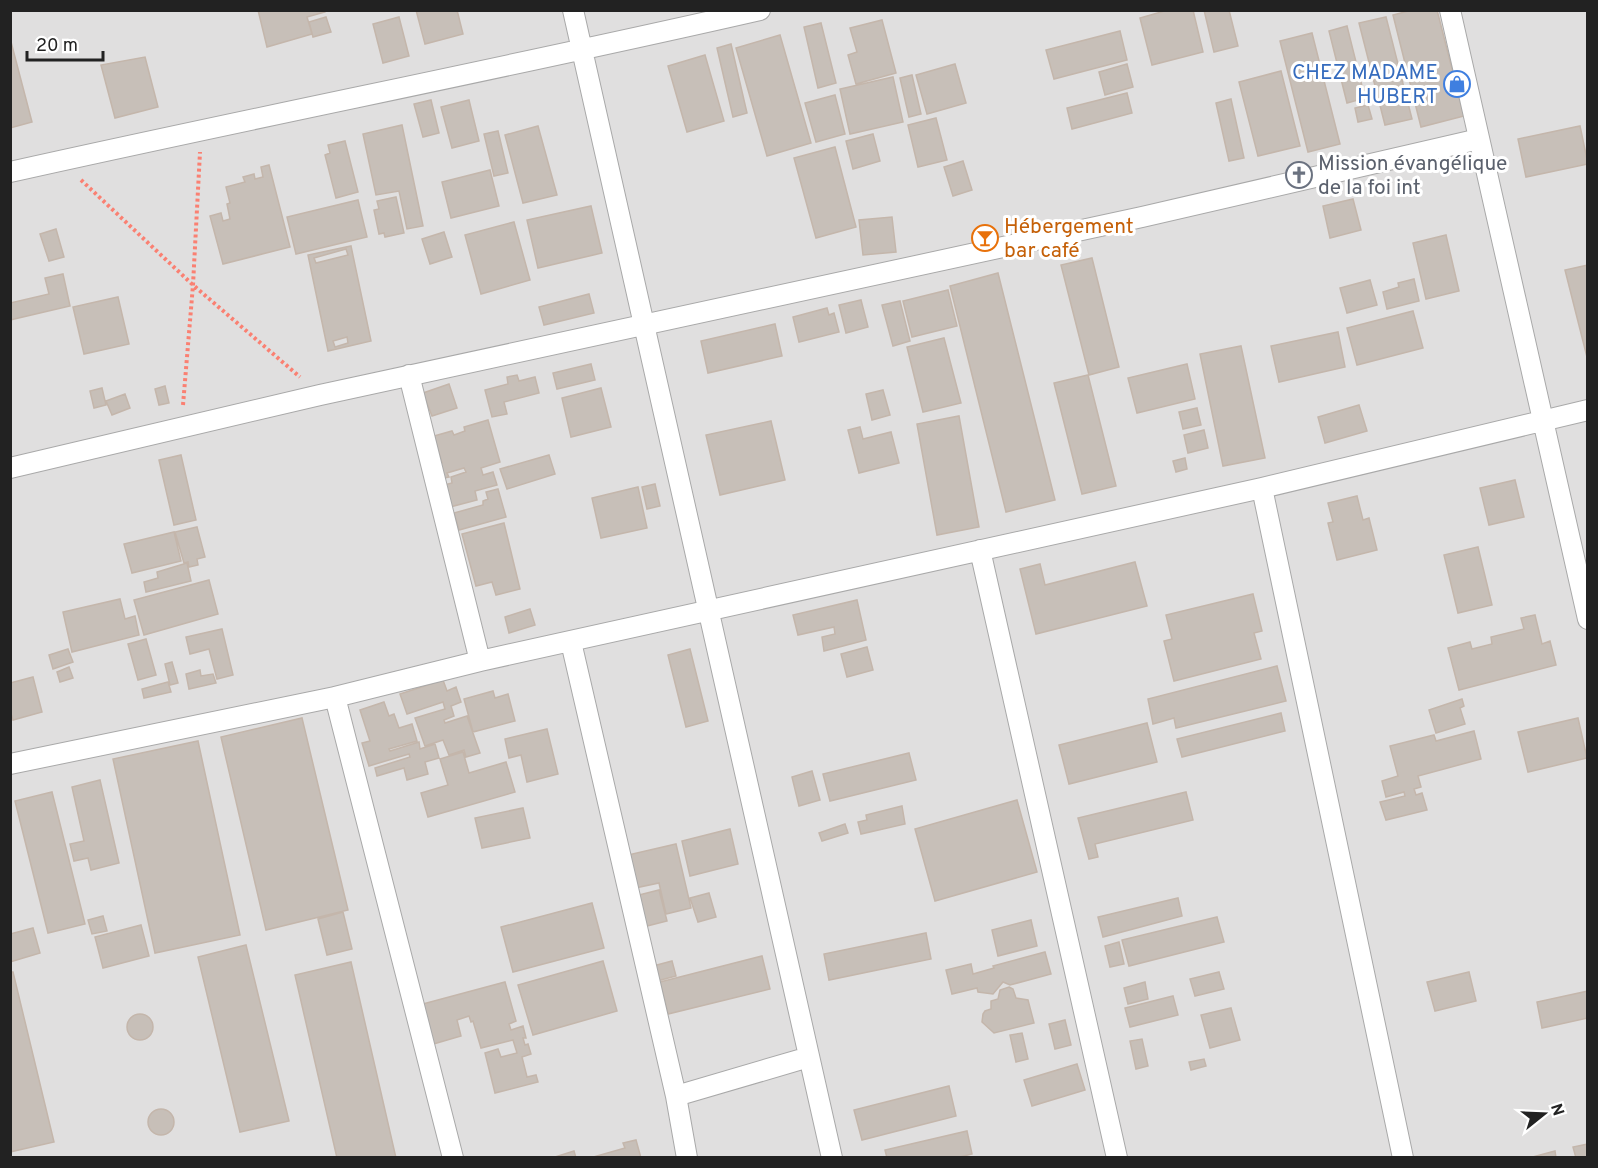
<svg xmlns="http://www.w3.org/2000/svg" width="1598" height="1168" viewBox="0 0 1598 1168" font-family="Overpass,sans-serif">
<rect width="100%" height="100%" fill="#f2efe9"/>
<path fill="#e0dfdf" d="M11 11H1587V1157H11Z"/>
<path fill="#c7bfb8" stroke="#c4b6ab" stroke-width="1.5" fill-rule="evenodd" d="M258 10H325V12L307 17 312 34 267 47Z
M416 10H457L463 34 425 44Z
M1168 10H1193L1203 52 1152 65 1140 18Z
M1204 10H1229L1238 46 1214 52Z
M1412 10H1437L1464 116 1421 127 1393 15Z
M326 17 331 32 313 37 309 22Z
M399 17 409 56 383 63 373 24Z
M1386 17 1412 119 1385 125 1359 23Z
M882 20 896 73 856 84 848 55 857 52 850 28Z
M821 23 836 83 818 88 804 27Z
M1347 26 1365 98 1347 103 1329 31Z
M1120 31 1127 60 1054 79 1046 50Z
M1312 33 1340 144 1308 152 1280 41Z
M780 35 811 143 767 156 736 48Z
M10 38 32 122 10 128Z
M731 44 747 113 733 117 717 48Z
M705 55 724 121 687 132 668 66Z
M145 57 158 107 115 118 101 65Z
M955 64 966 103 927 114 916 75Z
M1127 64 1133 87 1105 95 1099 72Z
M1281 71 1300 146 1258 156 1239 82Z
M912 75 921 114 909 117 900 78Z
M893 77 903 122 850 134 840 89Z
M1127 93 1132 113 1072 129 1067 108Z
M835 95 845 134 816 142 805 103Z
M1231 99 1244 158 1229 161 1216 103Z
M431 100 439 133 423 137 414 104Z
M469 100 479 141 452 148 441 107Z
M1368 105 1372 119 1358 122 1355 108Z
M936 118 947 160 918 167 908 125Z
M402 125 423 226 407 229 399 191 376 195 363 134Z
M538 126 557 195 523 203 505 135Z
M1580 126 1588 164 1526 177 1518 139Z
M498 131 508 173 494 176 484 134Z
M873 134 880 161 853 169 846 141Z
M345 141 358 192 336 198 325 155 330 153 328 145Z
M835 147 856 227 816 238 794 158Z
M963 161 972 190 953 196 944 167Z
M269 165 290 247 223 264 210 216 221 213 223 221 230 219 227 204 230 203 226 187 245 182 243 177 254 174 255 179 263 177 261 167Z
M490 170 499 206 451 218 442 182Z
M396 197 404 233 385 237 384 233 379 234 374 210 379 209 377 201Z
M1353 199 1361 230 1330 238 1323 206Z
M358 200 367 237 296 254 287 217Z
M591 206 602 253 538 268 527 220Z
M892 217 896 252 863 255 859 220Z
M514 222 530 280 481 294 465 235Z
M56 229 64 257 49 261 40 234Z
M444 232 452 257 430 264 422 239Z
M1446 235 1459 291 1426 299 1413 243Z
M351 246 371 341 328 351 308 255ZM346 249 348 255 316 263 314 258ZM347 337 348 343 335 347 333 341Z
M1092 258 1119 367 1089 375 1061 265Z
M1588 265V361L1565 270Z
M998 273 1055 500 1006 512 950 286Z
M63 274 70 306 10 320V303L49 294 45 278Z
M1414 279 1419 301 1387 309 1383 292 1399 287 1398 283Z
M1370 280 1377 305 1347 313 1340 288Z
M948 290 957 326 912 337 903 301Z
M589 294 594 313 544 325 539 307Z
M118 297 129 344 84 354 73 307Z
M861 300 868 327 846 333 839 305Z
M900 301 910 341 893 346 882 305Z
M827 308 829 315 834 313 839 332 799 342 793 317Z
M1413 311 1423 348 1357 365 1347 328Z
M775 324 782 356 708 373 701 341Z
M1338 332 1345 367 1279 382 1271 346Z
M944 338 961 403 923 412 907 347Z
M1241 346 1265 458 1223 466 1200 354Z
M591 364 595 380 557 389 553 373Z
M1187 364 1195 399 1137 413 1128 378Z
M517 375 519 381 535 377 539 393 504 402 507 414 492 417 485 390 508 384 507 377Z
M1088 375 1116 486 1082 494 1054 383Z
M449 384 457 408 432 416 423 393Z
M165 386 169 403 159 405 155 389Z
M102 388 106 405 94 408 90 391Z
M601 388 611 427 571 437 562 398Z
M883 390 890 415 872 420 866 394Z
M125 394 130 408 112 415 106 401Z
M1359 405 1367 431 1325 443 1318 417Z
M1197 408 1201 425 1183 429 1179 412Z
M959 416 979 527 937 535 917 424Z
M488 420 500 462 481 468 483 475 493 472 497 485 475 491 477 500 450 507 444 485 452 483 451 477 466 472 464 468 447 473 449 477 440 479 436 464 442 463 434 436 452 431 454 435 465 431 464 427Z
M771 421 785 480 720 495 706 435Z
M860 427 863 439 891 432 899 463 859 473 848 430Z
M1204 430 1208 448 1188 453 1184 435Z
M181 455 196 520 174 525 159 460Z
M549 455 555 474 507 489 500 469Z
M1185 458 1187 469 1176 472 1173 461Z
M1515 480 1524 517 1489 525 1480 488Z
M655 484 660 506 647 509 642 487Z
M638 487 647 528 601 538 592 498Z
M498 489 506 517 459 530 454 513 483 505V501L488 499 486 492Z
M1357 496 1363 520 1369 518 1377 550 1337 560 1328 523 1333 522 1328 503Z
M504 523 520 589 496 595 492 582 476 586 462 534Z
M197 527 205 557 197 559 198 565 189 567 188 562 184 563 175 532Z
M174 532 181 561 132 573 124 544Z
M1478 547 1492 605 1458 613 1444 555Z
M1135 562 1147 606 1036 634 1020 569 1040 564 1045 585Z
M187 563 191 581 146 592 144 582 158 578 157 572Z
M209 580 218 614 144 635 134 600Z
M1253 594 1262 631 1254 633 1261 659 1174 681 1164 641 1172 639 1166 615Z
M120 599 125 619 135 616 139 635 72 652 63 612Z
M857 600 866 640 824 651 822 637 835 634 834 627 798 635 793 615Z
M530 609 535 625 509 633 505 617Z
M1535 615 1542 644 1550 641 1556 665 1459 690 1448 648 1470 642 1472 649 1492 644 1491 637 1524 629 1521 618Z
M222 629 233 675 217 679 209 649 190 654 186 637Z
M146 639 156 675 138 680 128 644Z
M867 647 873 670 847 677 841 654Z
M68 649 73 662 53 669 49 655Z
M690 649 708 721 686 727 668 655Z
M172 662 178 683 170 685 165 664Z
M1277 666 1286 701 1176 728 1174 718 1153 724 1148 699Z
M69 667 73 678 60 682 57 672Z
M200 670 201 676 213 674 216 683 189 689 186 674Z
M33 677 42 712 13 720 10 710V683Z
M443 680 447 691 456 687 461 702 451 706 454 716 444 720 445 723 467 716 480 753 466 757 464 750 449 755 443 740 425 746 415 718 445 709 443 702 407 714 400 694Z
M168 682 171 692 144 698 142 689Z
M493 691 495 698 508 694 515 721 473 732 464 699Z
M1462 699 1464 706 1460 708 1465 724 1436 733 1429 710Z
M384 702 389 716 394 714 399 728 412 724 417 741 389 749 390 751 419 742 420 749 435 744 439 758 425 762 428 774 407 780 404 768 377 776 375 768 410 757 409 754 369 766 362 743 370 741 360 710Z
M1281 713 1285 731 1182 757 1177 739Z
M302 718 348 910 266 930 221 737Z
M1578 718 1587 758 1528 772 1518 732Z
M1147 723 1157 762 1069 784 1059 745Z
M547 729 558 774 527 782 521 755 509 758 505 739Z
M1474 731 1481 759 1418 776 1421 787 1414 789 1416 795 1422 793 1427 810 1386 820 1380 802 1405 796 1404 792 1386 797 1382 781 1398 776 1390 746 1434 735 1436 741Z
M198 741 240 935 155 953 113 759Z
M463 752 469 773 506 762 515 792 428 817 421 793 448 785 440 759Z
M909 753 916 780 830 801 823 774Z
M812 771 820 800 799 806 792 777Z
M100 780 119 863 91 870 88 858 74 861 70 844 84 841 72 787Z
M52 792 85 924 48 933 15 801Z
M1186 792 1193 820 1095 844 1098 857 1089 859 1078 818Z
M1017 800 1037 872 935 901 915 829Z
M902 806 905 824 861 834 858 822 867 820 866 815Z
M523 808 530 838 482 848 475 818Z
M845 824 848 833 822 841 819 833Z
M730 829 738 864 690 876 682 841Z
M676 844 691 908 666 914 659 883 635 888 628 855Z
M659 890 667 921 643 927 635 896Z
M709 893 716 917 698 922 690 898Z
M1178 898 1182 916 1103 937 1098 917Z
M592 903 604 948 513 972 501 927Z
M343 912 352 949 327 955 318 919Z
M103 916 107 931 92 934 88 920Z
M1217 917 1224 942 1129 966 1122 940Z
M1031 920 1037 946 998 956 992 930Z
M141 925 149 956 103 968 95 937Z
M33 928 40 953 10 962V934Z
M926 933 931 959 829 980 824 954Z
M1119 942 1124 964 1110 967 1105 946Z
M246 945 289 1121 240 1132 198 957Z
M1045 952 1051 974 1010 985 1003 982 993 994 978 992 977 988 952 994 946 970 971 964 973 974 994 968 993 966Z
M762 956 770 989 668 1014 660 982Z
M603 961 617 1011 533 1035 518 985Z
M672 961 676 976 657 981 653 966Z
M351 962 396 1158H337L295 975Z
M10 972H13L54 1142 10 1152Z
M1219 972 1224 989 1195 996 1190 979Z
M1469 972 1476 1001 1435 1011 1427 982Z
M505 982 516 1021 509 1024 511 1030 523 1026 526 1038H523L525 1045 528 1044 531 1054 522 1057 527 1077 536 1075 538 1082 495 1093 485 1053 498 1049 501 1057 517 1053 513 1040 481 1048 473 1021 471 1022 469 1016 457 1020 461 1036 430 1045 419 1005Z
M1145 982 1148 999 1128 1004 1124 988Z
M1009 987 1013 989 1016 998 1028 1000 1034 1023 994 1033 982 1022 983 1014 985 1011 991 1009V1001L998 999 1000 990Z
M1588 991V1018L1542 1028 1537 1002Z
M1173 996 1178 1015 1130 1027 1125 1008Z
M1231 1008 1240 1040 1210 1048 1201 1015Z
M127 1027a13 13 0 1 1 26 0a13 13 0 1 1-26 0Z
M1065 1020 1071 1045 1055 1049 1049 1024Z
M1022 1033 1028 1059 1016 1062 1010 1035Z
M1142 1039 1148 1066 1136 1069 1130 1041Z
M1204 1059 1206 1066 1191 1070 1189 1062Z
M1077 1064 1085 1090 1032 1106 1024 1080Z
M949 1086 956 1116 862 1140 854 1110Z
M148 1122a13 13 0 1 1 26 0a13 13 0 1 1-26 0Z
M967 1131 972 1154 956 1158H887L885 1150Z
M636 1140 641 1158H590L625 1148 623 1143Z
M1588 1144V1158H1576L1573 1147Z
M574 1151 576 1158H552Z
M1555 1151 1556 1158H1529Z"/>
<g fill="none" stroke-linecap="round" stroke-linejoin="round">
<defs>
<path id="street" d="M573 10 832 1158
M1450 10 1588 619
M10 172C260 116 511 67 760 10
M409 375 480 661
M10 468 320 395 1142 217 1479 139
M1262 488 1403 1158
M980 550 1117 1158
M571 642 676 1096 687 1158
M335 697 453 1158
M10 764 335 697 480 661 1262 488 1588 410
M676 1096 809 1057"/>
</defs>
<use href="#street" stroke="#a9a9a9" stroke-width="22"/>
<path stroke="#fa8072" stroke-width="4" stroke-dasharray="3 3" stroke-linecap="butt" d="M81 180 193 285 300 377
M183 405 193 285 200 152"/>
<use href="#street" stroke="#fff" stroke-width="20"/>
</g>
<defs>
<symbol id="shop-ring" viewBox="-11 -11 22 22"><circle r="9.5" fill="#fff" stroke="#3f7fe0" stroke-width="1.5"/><path d="M-5-2.5h2.3a2.7 3.5 0 0 1 5.4 0H5L5.5 6h-11ZM-1.5-2.5h3a1.5 2.3 0 0 0-3 0Z" fill="#3f7fe0"/></symbol>
<symbol id="church-ring" viewBox="-11 -11 22 22"><circle r="9.5" fill="#fff" stroke="#6b7280" stroke-width="1.5"/><path d="M-1.2-6h2.4v3.5h3.3v2.4h-3.3V6h-2.4V-.1h-3.3v-2.4h3.3Z" fill="#6b7280"/></symbol>
<symbol id="bar-ring" viewBox="-11 -11 22 22"><circle r="9.5" fill="#fff" stroke="#e8710a" stroke-width="1.5"/><path d="M-6-5H6L.8 .8V4.5H3.5V6h-7V4.5H-.8V.8Z" fill="#e8710a"/></symbol>
</defs>
<g fill-rule="evenodd">
<use href="#shop-ring" x="1442" y="69" width="30" height="30"/>
<use href="#church-ring" x="1284" y="160" width="30" height="30"/>
<use href="#bar-ring" x="970" y="223" width="30" height="30"/>
</g>
<g text-anchor="middle" stroke-width="6" stroke-linejoin="round" paint-order="stroke">
<g font-size="21" fill="#366cbe" stroke="#fff" text-anchor="end">
<text x="1438" y="79">CHEZ MADAME<tspan x="1438" dy="24">HUBERT</tspan></text>
</g>
<g font-size="21" fill="#5b616d" stroke="#fff" text-anchor="start">
<text x="1318" y="170">Mission évangélique<tspan x="1318" dy="24">de la foi int</tspan></text>
</g>
<g font-size="21" fill="#c56008" stroke="#fff" text-anchor="start">
<text x="1004" y="233">Hébergement<tspan x="1004" dy="24">bar café</tspan></text>
</g>
</g>
<rect width="1598" height="1168" fill="none" stroke="#222222" stroke-width="24"/>
<g transform="translate(1544 1114) rotate(72)" stroke="#ffffff" stroke-width="4.5" paint-order="stroke">
<path d="M0-4.5L10 22L0 15L-10 22Z" fill="#222222"/>
<text y="-9" font-size="16" font-weight="bold" text-anchor="middle" fill="#222222">N</text>
</g>
<path d="M27 51v9h76v-9" fill="none" stroke="#222222" stroke-width="3"/>
<text x="36" y="51" font-size="18" fill="#222222" stroke="#ffffff" stroke-width="4.5" paint-order="stroke">20 m</text>
</svg>
